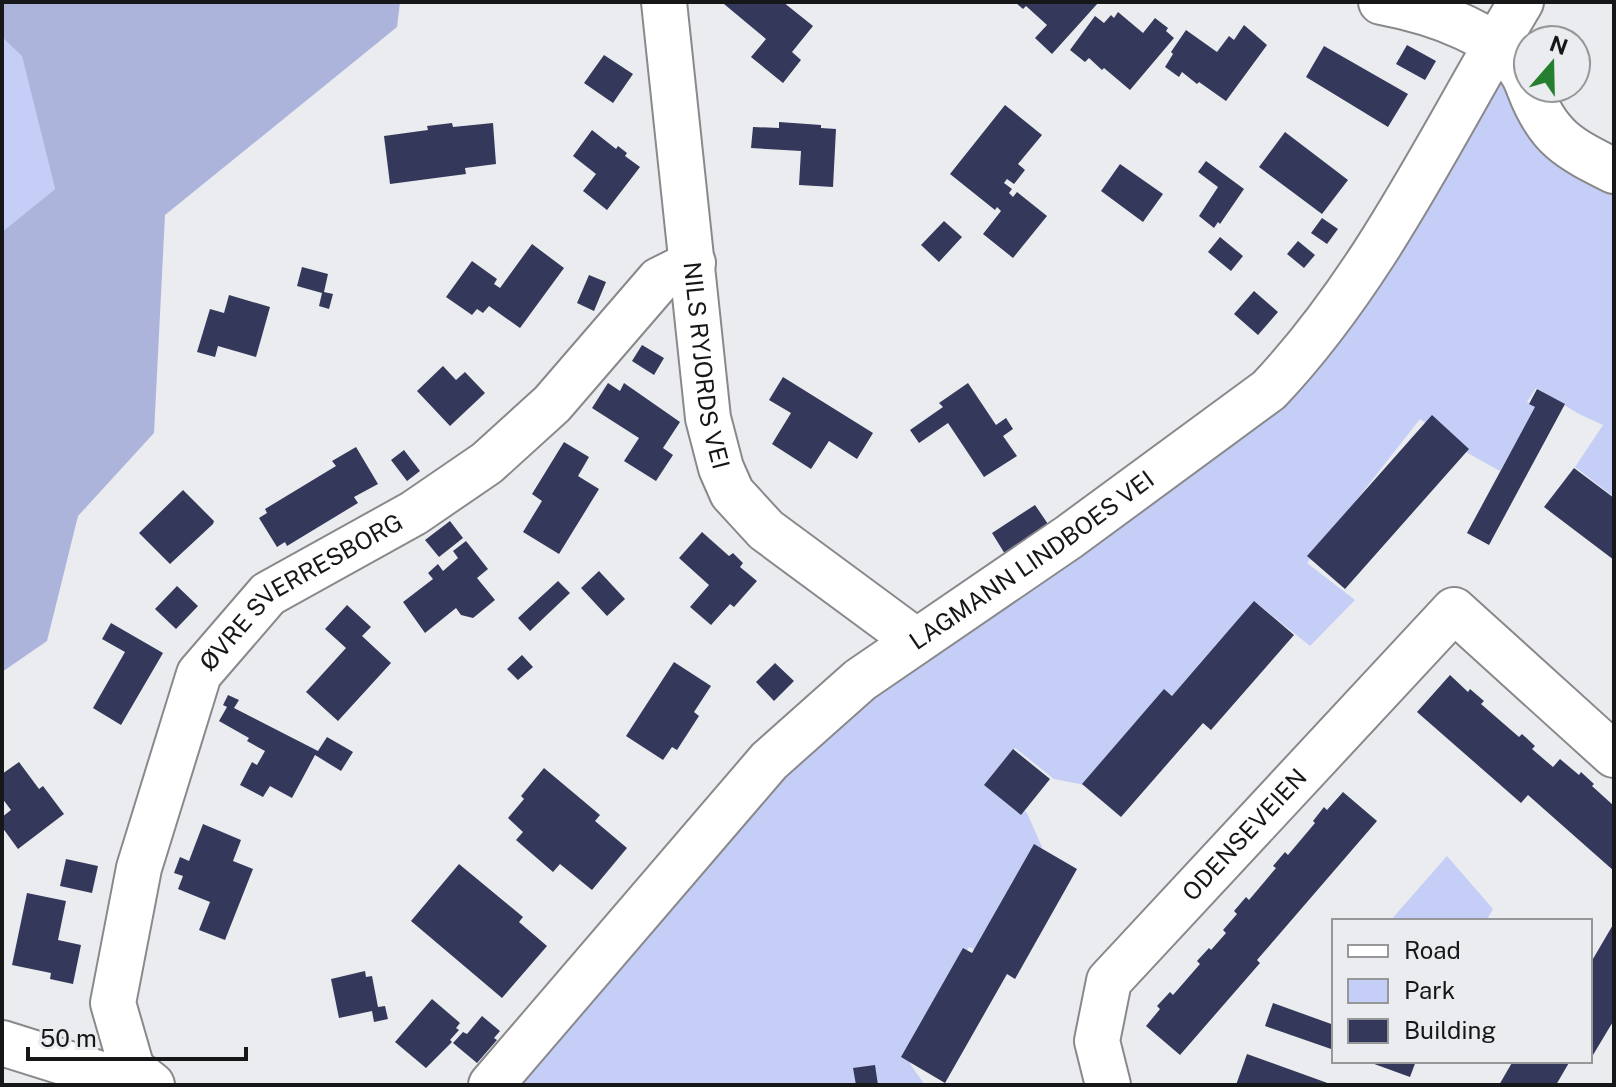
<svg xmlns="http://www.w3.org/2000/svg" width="1616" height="1087" viewBox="0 0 1616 1087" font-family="'Public Sans',sans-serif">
<rect width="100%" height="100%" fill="#ebecef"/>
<path fill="#c5cef6" d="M2 37 22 55 55 189 2 232Z
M1496 45 1614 173V497L1575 467 1603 425 1579 414 1536 388 1527 402 1536 407 1500 471 1462 450 1420 419 1307 563 1355 600 1310 646 1258 604 1177 699 1169 693 1090 786 1054 779 1015 748 988 782 1027 813 1042 847 987 956 969 947 910 1064 925 1085H491L769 761 1269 390Z
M1447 856 1493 909 1486 921H1390Z"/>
<path fill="#acb4dc" d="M2 2H400L397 27 165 215 154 433 78 516 47 641 2 672V232L55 189 22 56 2 37Z"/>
<path fill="#34395b" d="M726 2H783L813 26 792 52 801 60 783 83 751 57 766 39 724 4Z
M1015 2H1096L1098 3 1052 54 1035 38 1047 25 1026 6 1023 9Z
M1118 12 1143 33 1155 18 1168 28 1166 31 1174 38 1130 90 1104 68 1102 70 1089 58 1085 62 1070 50 1095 16 1104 23 1111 15 1114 18Z
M1244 25 1267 45 1226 101 1199 82 1197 84 1182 72 1179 77 1165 67 1173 54 1171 52 1186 30 1217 52 1229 36 1234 40Z
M1407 45 1436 61 1425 80 1396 64Z
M1324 46 1408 94 1388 127 1306 77Z
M604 55 633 74 613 103 584 83Z
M1005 105 1042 135 1018 164 1025 170 1014 184 1007 179 1004 183 1012 189 1009 193 1013 197 1017 192 1047 216 1013 258 983 234 1001 211 997 207 995 210 950 174Z
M779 122 821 125V128L836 129 833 187 799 185 801 151 751 148 753 127 779 128Z
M452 123 453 127 493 123 496 164 465 168 466 174 390 184 384 136 428 130 427 126Z
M592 130 616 149 618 146 627 153 625 156 640 167 607 210 583 191 596 174 573 156Z
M1285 132 1348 180 1322 214 1259 167Z
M1206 161 1244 189 1220 224 1218 222 1214 228 1199 216 1218 187 1198 172Z
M1120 164 1163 194 1143 222 1101 191Z
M1322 218 1338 229 1327 244 1311 233Z
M944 221 962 237 939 262 921 245Z
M1220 237 1243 256 1231 271 1208 252Z
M1298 241 1315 255 1304 268 1287 254Z
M532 244 564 268 520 328 489 306 483 313 477 309 472 315 446 297 472 261 497 279 494 284 500 288Z
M302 267 328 274 324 292 333 294 329 309 319 306 322 293 297 286Z
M589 275 606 282 594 311 577 303Z
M1254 291 1278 312 1258 335 1234 314Z
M229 295 270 307 256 357 218 346 215 357 197 352 210 309 224 313Z
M642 345 664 358 654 375 632 361Z
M443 366 456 380 465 372 485 393 450 426 417 391Z
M783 377 873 433 857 459 829 441 811 469 772 444 791 413 769 400Z
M608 383 620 391 624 383 680 422 663 448 673 455 656 481 624 461 639 438 592 408Z
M968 383 996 425 1006 418 1013 429 1003 436 1017 456 984 477 948 423 919 443 910 430 943 407 939 403Z
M1537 389 1565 404 1489 545 1467 533 1535 407 1529 404Z
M1432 415 1469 449 1345 589 1307 556Z
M564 442 589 457 578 476 599 489 559 554 523 532 542 501 532 494Z
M356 447 378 484 354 497 358 503 287 546 285 542 277 547 259 518 267 513 265 509 336 466 332 461Z
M404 450 420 471 407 481 391 460Z
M1574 468 1614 498V560L1544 507Z
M183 490 214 521 213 524 170 564 139 533Z
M1035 505 1048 524 1005 554 992 533Z
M450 521 463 538 439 557 425 540Z
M702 532 729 556 733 553 743 563 740 567 757 581 734 607 730 604 711 625 690 607 709 585 679 558Z
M466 541 488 569 477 578 495 600 473 618 461 615 456 608 425 633 403 602 433 579 428 573 438 564 443 571 458 558 453 551Z
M599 571 625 599 607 616 581 588Z
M558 581 570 593 530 631 518 618Z
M177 586 198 606 176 629 155 609Z
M1254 601 1294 635 1211 730 1203 723 1121 817 1082 784 1164 689 1172 696Z
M347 605 371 627 362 636 391 663 338 721 306 692 346 648 325 629Z
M111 623 163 653 121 725 93 708 125 652 102 639Z
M522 655 533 667 518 680 507 669Z
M674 662 711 686 694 712 699 716 677 750 672 747 663 760 626 736Z
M775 663 794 681 774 701 756 682Z
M1450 675 1468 692 1470 689 1484 701 1481 704 1519 737 1522 734 1535 746 1532 749 1553 767 1560 759 1579 775 1581 772 1594 784 1592 786 1614 806V871L1528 795 1521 803 1417 712Z
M228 695 239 700 234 708 318 751 327 737 353 752 341 771 315 755 292 798 270 786 263 797 240 785 252 762 257 765 265 751 247 741 249 738 219 721 227 707 223 705Z
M1013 749 1050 779 1021 815 984 785Z
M19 762 39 789 43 786 64 814 18 849 2 827V817L11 810 2 798V774Z
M544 768 600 815 595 821 627 848 592 890 560 864 553 872 516 840 523 832 508 818 524 799 521 796Z
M1343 792 1377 821 1257 960 1260 963 1180 1055 1146 1026 1160 1009 1157 1006 1170 992 1173 995 1200 964 1197 961 1209 948 1211 950 1226 933 1223 930 1237 914 1234 911 1246 897 1249 900 1276 868 1273 866 1285 852 1288 855 1315 823 1313 821 1324 807 1327 810Z
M203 824 241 840 233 861 253 869 225 940 199 930 210 902 178 889 183 876 174 873 180 857 189 861Z
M1034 844 1077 869 1015 979 1007 974 945 1083 901 1057 963 948 972 953Z
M66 859 98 866 92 893 60 886Z
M459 864 523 917 519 922 547 946 502 998 411 921Z
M27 893 66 901 58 940 81 945 73 984 50 979 51 973 12 965Z
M1614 923V1020L1590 1060V964Z
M365 971 366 977 372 976 378 1007 385 1006 388 1019 374 1022 372 1011 339 1018 331 979Z
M432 999 460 1023 456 1028 459 1030 450 1040 452 1042 426 1068 395 1042Z
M1273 1003 1334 1025V1050L1265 1026Z
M482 1016 500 1031 494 1038 497 1040 477 1063 453 1043 463 1032 467 1034Z
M1247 1054 1333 1085H1236Z
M1366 1061H1416L1410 1077Z
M1513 1061H1570L1556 1085H1499Z
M875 1065 878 1085H856L853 1068Z"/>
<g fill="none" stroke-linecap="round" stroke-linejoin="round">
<defs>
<g id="minor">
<path id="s1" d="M664 2 708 418 721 468 732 493 766 530 915 640"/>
<path d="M1381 2C1429 11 1510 35 1528 85"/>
<path d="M1529 88C1548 138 1568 148 1614 171"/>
<path d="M2 1043 104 1075 132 1069"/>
<path id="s2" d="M152 1085 132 1069 113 1003 139 868 199 674 268 594 414 513 487 463 552 404 659 280 693 263"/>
<path id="s3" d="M491 1085 769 761 860 680 1069 537 1269 390C1375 278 1442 134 1521 2"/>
<path id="s4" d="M1108 1085 1097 1041 1109 981 1454 610 1614 755"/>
</g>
</defs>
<use href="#minor" stroke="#89898c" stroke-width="48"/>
<use href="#minor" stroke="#fff" stroke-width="44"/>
</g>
<g text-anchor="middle" stroke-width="8" stroke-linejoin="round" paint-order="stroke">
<g font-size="24" fill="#161718" stroke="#ebecef">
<text dy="8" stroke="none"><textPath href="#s1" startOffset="366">NILS RYJORDS VEI</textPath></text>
<text dy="8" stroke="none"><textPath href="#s3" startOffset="758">LAGMANN LINDBOES VEI</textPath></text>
<text dy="8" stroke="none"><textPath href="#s2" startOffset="568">ØVRE SVERRESBORG</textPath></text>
<text dy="8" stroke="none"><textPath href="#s4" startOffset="306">ODENSEVEIEN</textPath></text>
</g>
</g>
<rect width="1616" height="1087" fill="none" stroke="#161718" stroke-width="8"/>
<rect x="1332" y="919" width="260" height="144" fill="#ebecef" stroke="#969799" stroke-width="2"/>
<rect x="1348" y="945" width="40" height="12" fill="#ffffff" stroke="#969799" stroke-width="2"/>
<text x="1404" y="959" font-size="24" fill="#161718">Road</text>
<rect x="1348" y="979" width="40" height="24" fill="#c5cef6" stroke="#969799" stroke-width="2"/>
<text x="1404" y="999" font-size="24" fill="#161718">Park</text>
<rect x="1348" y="1019" width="40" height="24" fill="#34395b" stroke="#969799" stroke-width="2"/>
<text x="1404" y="1039" font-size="24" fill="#161718">Building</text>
<g transform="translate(1552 64) rotate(20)"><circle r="38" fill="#ebecef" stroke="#969799" stroke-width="2"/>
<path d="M0-6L14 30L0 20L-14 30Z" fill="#267f2e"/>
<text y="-12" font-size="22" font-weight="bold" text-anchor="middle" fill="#161718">N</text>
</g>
<path d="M28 1047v12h218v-12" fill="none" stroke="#161718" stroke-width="4"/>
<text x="40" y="1047" font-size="24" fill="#161718" stroke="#ebecef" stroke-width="6" paint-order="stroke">50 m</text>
</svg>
